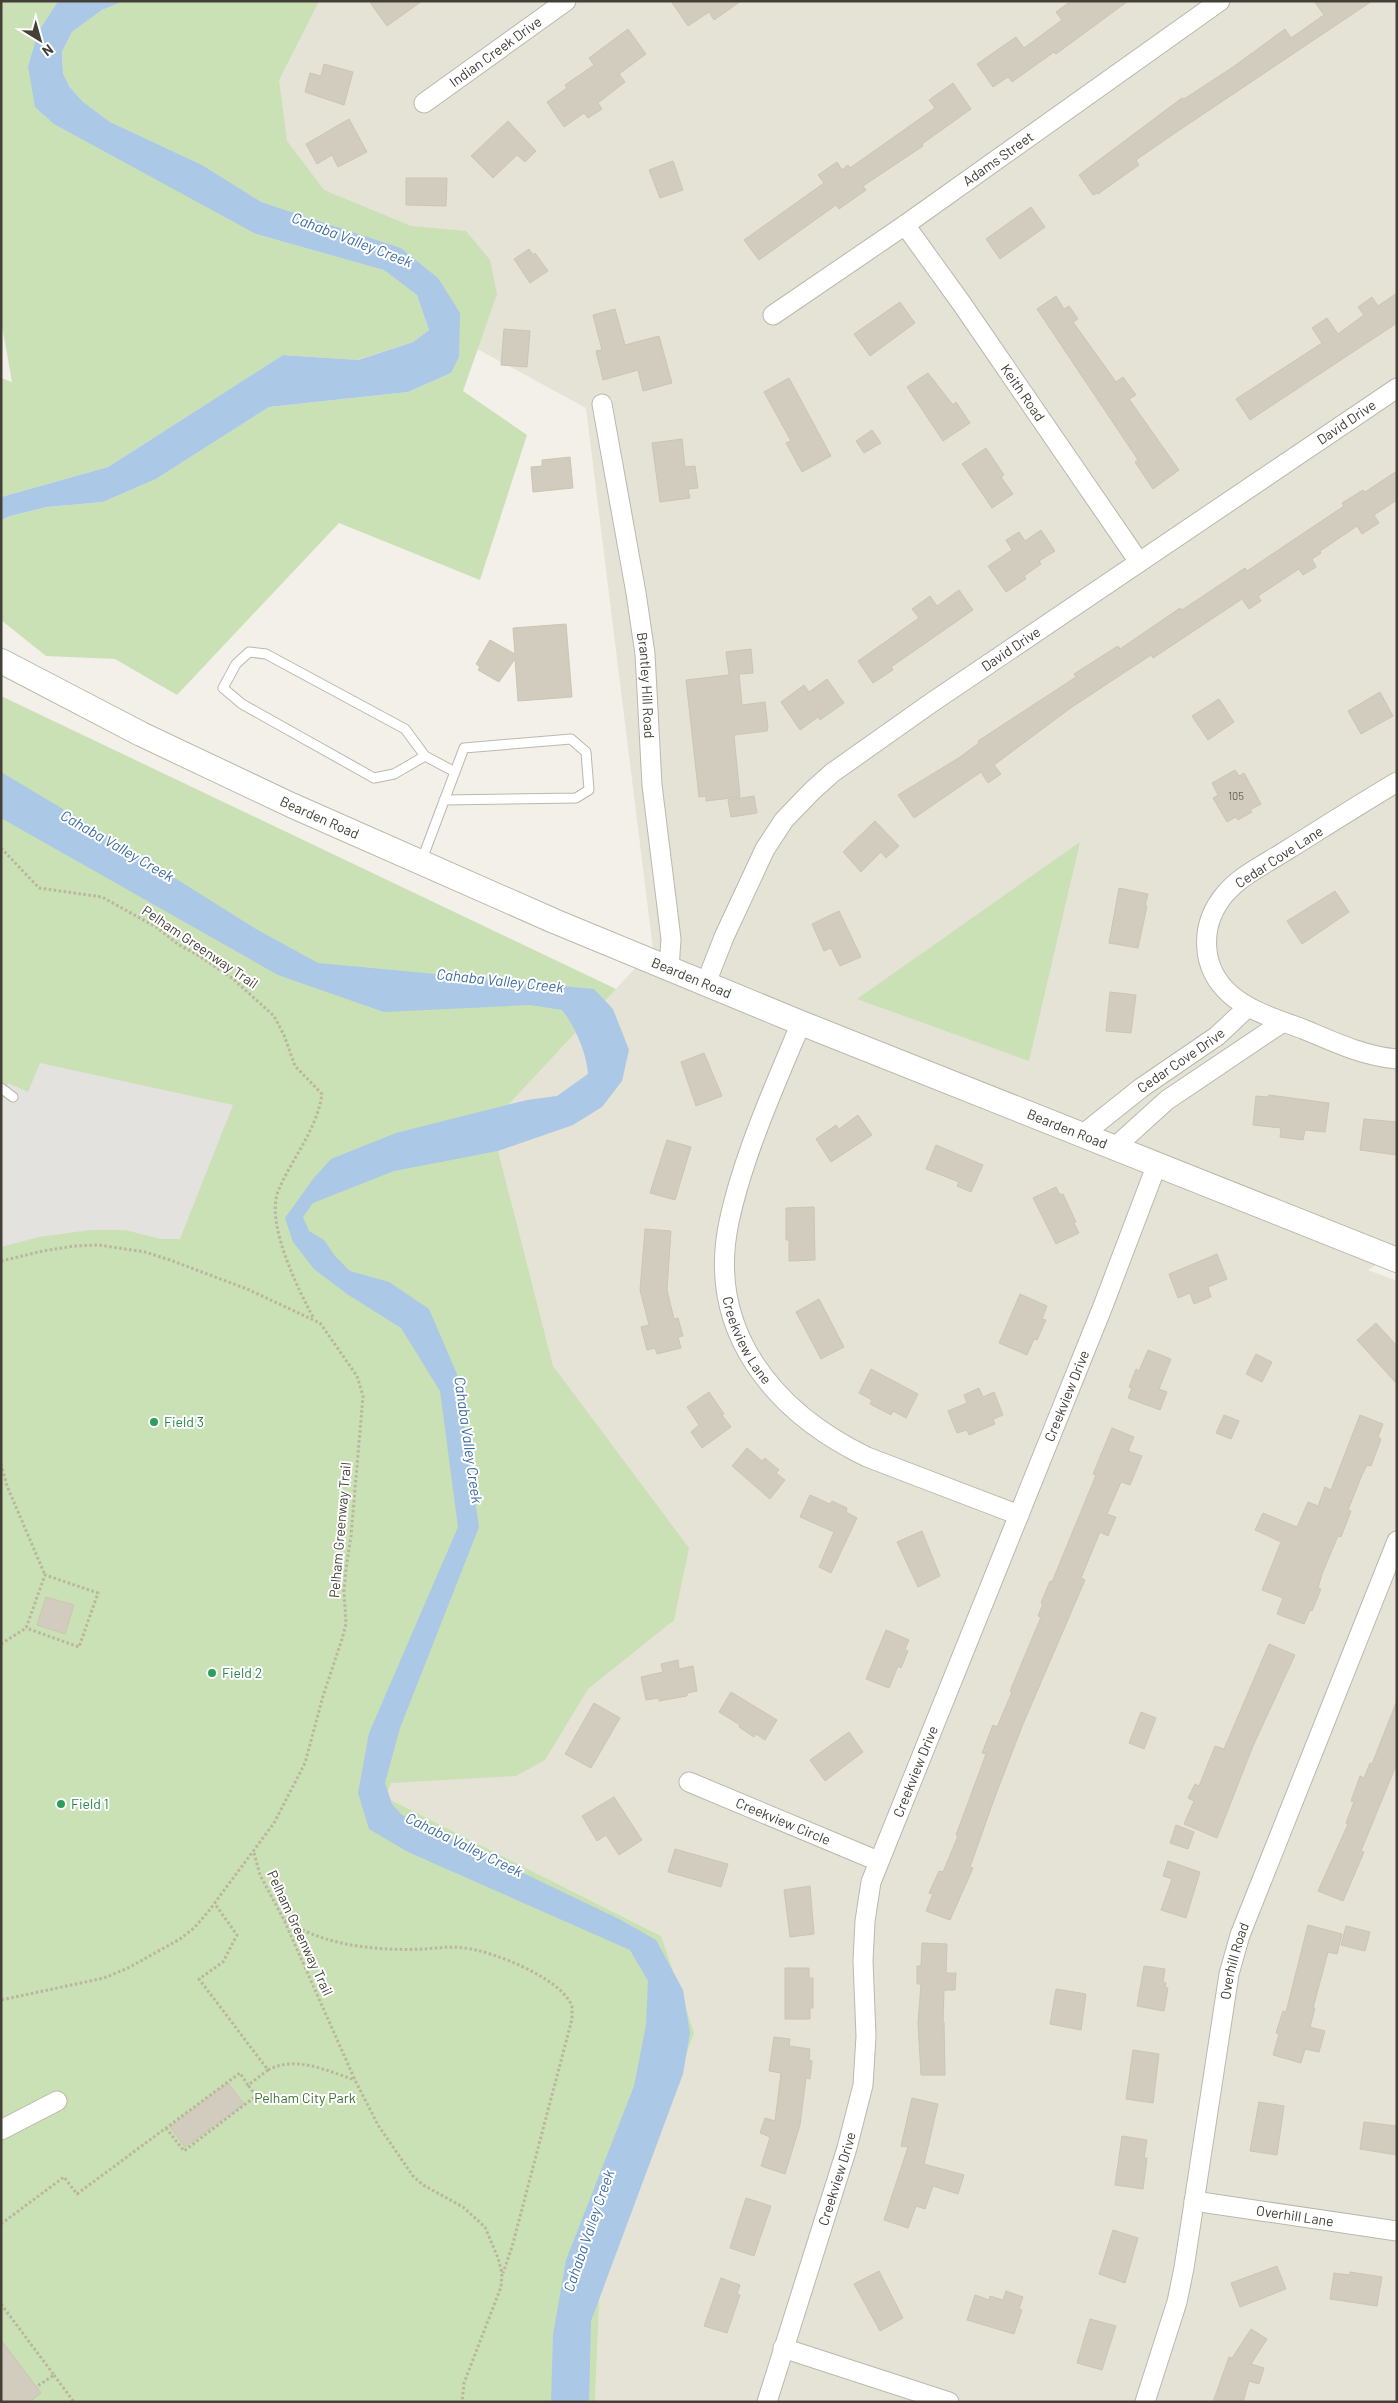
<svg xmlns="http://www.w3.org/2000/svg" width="1398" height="2403" viewBox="0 0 1398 2403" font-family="Barlow,sans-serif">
<rect width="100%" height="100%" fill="#f2f0e8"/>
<path fill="#e5e2d6" d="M132 1H1397V1250L1368 1270 1397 1281V2402H595L600 2282 661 1936 385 1797 502 1512 435 1184 653 949 586 408 67 126Z"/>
<path fill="#c9e1b5" d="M1 1H58L38 32 28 66 256 234 384 270 417 295 429 330 413 342 357 360 283 355 108 467 1 497V378L12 382 1 320Z
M124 1H319L279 80 287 141 324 190 411 226 466 231 490 260 497 294 463 391 527 435 480 580 339 523 177 695 115 659 46 656 1 620V520L10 516 47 507 103 502 156 479 269 407 408 392 451 373 438 278 401 248 261 202 202 165 110 122 83 102 69 86 63 73 62 52 72 32 102 10Z
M1 696 616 989 459 1158 498 1151 553 1366 689 1548 674 1620 588 1689 545 1760 516 1776 391 1783 385 1797 661 1936 694 2033 600 2282 595 2402H1Z
M1080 842 1029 1061 857 999Z"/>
<path fill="#e3e2df" d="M40 1063 233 1105 180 1239H161L125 1230H90L39 1237 1 1247V1105L8 1083 28 1092Z"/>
<path fill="#abc8e7" d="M58 1H124L102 10 72 32 62 52 63 73 69 86 83 102 110 122 202 165 261 202 401 248 438 278 460 313 459 357 451 373 408 392 269 407 156 479 103 502 47 507 10 516 1 520V497L108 467 283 355 358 360 413 342 429 330 417 295 384 270 256 234 54 124 35 107 28 66 38 32Z
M1 772 103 833 256 929 318 963 594 989 613 1009 629 1050 622 1081 602 1107 573 1125 498 1151 394 1171 313 1203 303 1217 309 1231 324 1240 335 1256 350 1271 389 1282 429 1309 457 1374 479 1527 400 1728 385 1783 392 1804 402 1815 619 1919 656 1940 683 1990 690 2033 683 2074 591 2321 589 2402H551L553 2335 566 2260 634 2086 646 2025 648 1981 630 1950 408 1852 369 1829 358 1793 369 1733 458 1527 440 1391 401 1328 347 1294 314 1269 293 1242 285 1218 313 1179 331 1159 396 1133 527 1100 557 1096 588 1074C587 1054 575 1026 562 1010L530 1005 384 1012 278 975 1 818Z"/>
<path fill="#d2ccbe" stroke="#ccc5b2" d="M369 1H422L387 26Z
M671 1H741L714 20 709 12 688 26Z
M1071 1H1128L1056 54 1054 52 1012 82 1008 77 993 87 977 64 1016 37 1024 48 1062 20 1056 12Z
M1314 1H1372L1175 133 1136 160 1139 165 1098 194 1097 193 1093 195 1079 175 1182 98 1184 99 1233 67 1285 29 1291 38 1324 15Z
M628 29 646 54 619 74 625 82 598 103 602 109 588 118 584 113 564 127 547 102 567 88 565 85 594 65 589 58Z
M324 64 353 72 344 105 305 92 310 73 321 76Z
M953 83 971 109 922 144 923 146 863 186 866 190 839 209 836 205 759 260 744 240 824 183 818 175 837 162 842 170 848 165 850 168 935 108 929 100Z
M349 119 367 152 338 167 332 155 317 164 306 144Z
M508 121 536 151 525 162 517 155 493 178 471 156Z
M673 161 683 190 660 198 649 170Z
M406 178H447L446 206 406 205Z
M1031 207 1045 227 1000 259 986 239Z
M529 249 533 255 535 253 548 271 530 283 514 259Z
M1397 293V323L1250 420 1236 399 1322 343 1312 328 1327 318 1338 334 1364 315 1358 307 1372 297 1378 306Z
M1056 296 1064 309 1069 306 1078 319 1073 322 1116 382 1123 377 1136 395 1129 399 1179 470 1153 489 1135 462 1138 460 1037 309Z
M900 302 915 323 870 356 854 334Z
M615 309 625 345 659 336 672 383 643 391 638 370 603 380 596 351 602 350 593 315Z
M504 329 530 331 527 367 501 365Z
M928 373 953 405 956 402 970 423 943 441 907 387Z
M789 378 831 456 802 472 786 443 791 441 764 392Z
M872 430 881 443 864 453 856 441Z
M682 439 685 467 695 466 698 488 688 489 690 498 660 502 652 443Z
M986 448 1004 475 1001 477 1013 494 992 508 962 464Z
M570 457 573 488 533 492 531 467 542 466V460Z
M1397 471V500L1374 515 1379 523 1362 534 1357 526 1320 551 1321 553 1312 559 1316 567 1303 575 1299 569 1258 596 1261 601 1249 609 1242 599 1153 658 1151 655 1072 707 994 765 1001 774 988 783 981 772 914 818 898 795 960 757 979 743 978 741 1076 677 1074 674 1099 658 1118 646 1120 649 1180 608 1182 610 1245 568 1247 571 1344 506 1342 503 1363 490 1365 492Z
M1041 530 1055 551 1039 561 1041 564 1024 576 1026 579 1006 592 988 566 1012 550 1006 540 1019 532 1025 541Z
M959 590 973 610 891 667 893 670 873 683 858 661 919 618 912 609 930 596 937 606Z
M566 624 572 697 518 701 515 659 499 682 478 670 480 667 476 664 490 640 515 654 513 628Z
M751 649 753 673 739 674 742 705 765 702 768 728 767 731 734 735 740 797 706 801V796L699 797 686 680 729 675 726 652Z
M827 679 844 703 820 720 818 717 800 730 781 702 804 685 809 692Z
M1380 692 1393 716 1361 734 1348 711Z
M1219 699 1234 722 1208 740 1192 716Z
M1235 770 1239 776 1244 773 1261 804 1250 810 1252 812 1238 820 1236 817 1227 822 1213 798 1218 795 1212 783Z
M754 796 757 813 731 817 728 800Z
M875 821 899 846 886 858 881 852 861 872 843 852Z
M1119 888 1148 894 1145 906H1147L1138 948 1109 943Z
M1335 891 1349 912 1302 944 1287 921Z
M839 911 861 957 840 966 831 948 824 951 812 924Z
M1110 992 1136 995 1131 1033 1106 1031Z
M704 1053 722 1096 696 1106 681 1062Z
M1269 1095 1329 1103 1325 1132 1305 1130 1303 1140 1280 1137 1281 1128 1253 1125 1256 1096 1268 1097Z
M858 1115 872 1135 831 1162 816 1139 836 1125 839 1129Z
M1364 1119 1397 1122V1155L1360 1150Z
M667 1140 691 1147 675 1200 650 1193Z
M936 1145 983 1165 971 1192 957 1186 959 1182 926 1169Z
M1056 1187 1060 1195 1063 1194 1076 1222 1074 1223 1079 1233 1056 1244 1033 1198Z
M814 1207 815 1260 789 1261V1240H786V1208Z
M645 1229 671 1231 667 1290 674 1319 678 1318 683 1336 678 1337 681 1348 657 1354 655 1348 647 1350 641 1327 649 1325 640 1290Z
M1217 1254 1227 1279 1208 1287 1211 1297 1194 1304 1190 1293 1178 1298 1169 1274Z
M1020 1294 1047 1306 1042 1319 1046 1320 1037 1340 1034 1339 1027 1355 999 1343Z
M819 1299 844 1347 821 1359 796 1312Z
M1376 1323 1397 1346V1384L1357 1340Z
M1148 1350 1171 1359 1159 1389 1167 1392 1160 1410 1128 1398 1132 1388 1129 1387 1136 1369 1139 1371Z
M1256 1354 1272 1362 1262 1382 1246 1374Z
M871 1369 918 1394 906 1418 893 1411 891 1415 870 1404 872 1400 859 1393Z
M979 1388 983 1397 994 1392 1003 1415 993 1419 995 1424 969 1435 967 1430 957 1433 948 1411 967 1403 964 1395Z
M709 1392 724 1414 722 1415 731 1427 702 1448 691 1432 699 1425 687 1407Z
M1224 1415 1239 1421 1231 1439 1216 1433Z
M1360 1415 1383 1424 1378 1437 1381 1439 1371 1466 1367 1465 1362 1475 1348 1510 1351 1511 1341 1537 1338 1536 1322 1574 1318 1588 1321 1589 1312 1611 1310 1610 1304 1624 1277 1614 1283 1598 1262 1590 1281 1542 1255 1530 1263 1513 1297 1527 1308 1502 1318 1506 1325 1487 1331 1490Z
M1112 1428 1134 1437 1128 1451 1142 1456 1130 1485 1121 1482 1107 1514 1116 1517 1108 1536 1100 1532 1081 1578 1085 1580 1023 1724 996 1794 970 1867 973 1868 950 1920 926 1911 933 1894 929 1893 939 1871 943 1872 958 1836 956 1835 986 1754 982 1753 993 1725 997 1727 1012 1692 1010 1691 1041 1617 1038 1616 1043 1604 1041 1603 1050 1581 1052 1582 1096 1475 1093 1474Z
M747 1448 762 1461 765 1458 779 1470 776 1473 785 1480 770 1499 732 1466Z
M810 1495 830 1504 832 1501 847 1508 846 1512 857 1518 831 1573 819 1567 834 1532 800 1517Z
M922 1531 940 1576 918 1587 897 1542Z
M46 1597 74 1605 65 1634 37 1625Z
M886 1630 909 1640 905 1649 908 1651 901 1668 898 1666 889 1688 866 1679Z
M1269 1644 1295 1655 1253 1746 1217 1838 1184 1824 1194 1801 1188 1798 1195 1784 1199 1786 1215 1746 1224 1749Z
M678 1660 679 1669 693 1666 697 1691 687 1693V1696L659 1701V1698L646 1700 641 1677 663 1672 661 1664Z
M731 1692 777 1720 765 1740 756 1734 754 1737 739 1727 740 1725 719 1712Z
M594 1703 620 1718 591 1768 565 1754Z
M1396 1703 1397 1763 1361 1851 1364 1852 1343 1901 1318 1891 1348 1824 1346 1823 1354 1802 1351 1801 1360 1776 1364 1778 1370 1763 1372 1764Z
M1141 1712 1156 1718 1144 1749 1129 1743Z
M849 1732 863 1752 825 1781 810 1760Z
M614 1797 642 1840 619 1855 606 1835 597 1841 582 1816Z
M1176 1825 1194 1832 1188 1849 1170 1843Z
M675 1849 728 1864 721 1887 668 1872Z
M1168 1861 1200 1872 1186 1918 1161 1910 1172 1879 1163 1876Z
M810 1886 814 1934 790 1937 784 1890Z
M1308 1925 1342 1934 1337 1954 1328 1952 1313 2008H1315L1310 2027 1325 2031 1319 2052 1305 2049 1301 2063 1273 2055 1279 2034 1276 2033 1283 2011 1286 2012Z
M1346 1926 1370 1932 1365 1951 1341 1945Z
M922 1943 947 1944 946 1973H956L955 1990H944L943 2022H944L945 2075H921L918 2023 921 1984H917V1966H921Z
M1144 1966 1165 1969 1163 1982 1166 1983 1165 1987 1168 1988 1164 2011 1137 2006Z
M785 1968H809V1978H813V2008H810V2019H785Z
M1056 1989 1086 1994 1081 2030 1050 2024Z
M774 2037 790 2039 789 2046 810 2049 809 2060 812 2061 810 2079 806 2078 800 2125 785 2174 761 2166 770 2137 760 2133 765 2118 775 2121 781 2073 769 2071Z
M1133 2050 1159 2054 1153 2103 1126 2099Z
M228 2083 244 2104 185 2147 170 2127Z
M912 2098 938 2104 924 2164 964 2175 958 2194 933 2186 925 2209 916 2206 908 2228 884 2220 908 2147 901 2146Z
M1259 2102 1284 2106 1277 2155 1250 2151Z
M1364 2122 1397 2126V2155L1360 2149Z
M1122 2136 1147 2140 1144 2158H1147L1143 2189 1115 2185Z
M746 2198 771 2206 754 2256 730 2248Z
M1113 2230 1138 2238 1125 2283 1099 2274Z
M1277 2266 1286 2289 1240 2307 1231 2283Z
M879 2271 903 2318 880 2331 854 2284Z
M1350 2272 1382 2277 1377 2306 1330 2299 1334 2273 1350 2275Z
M721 2278 740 2285 737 2294 740 2295 727 2333 704 2326Z
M1006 2291 1023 2297 1019 2309 1022 2310 1014 2334 967 2320 975 2295 989 2300 990 2296 1003 2300Z
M1090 2319 1116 2326 1102 2370 1077 2363Z
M1251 2329 1267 2339 1251 2364 1264 2368 1259 2384 1249 2381 1243 2402H1213L1229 2357 1232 2358Z
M1 2340 41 2393 29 2402H1Z"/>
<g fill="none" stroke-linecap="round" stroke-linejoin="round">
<defs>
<path id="service" d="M425 756 394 774 374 778 242 704 223 688 236 664 249 652 266 654 405 729 425 756 455 772
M421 862 464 748 571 739 586 752 589 790 576 798 444 800
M1 1088 13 1097"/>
<g id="minor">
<path id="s1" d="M424 103 566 1"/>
<path id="s2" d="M905 225 962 304 1139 562"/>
<path id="s3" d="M773 315 905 225 1220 1"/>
<path id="s4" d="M602 404 636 593 645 654 652 785 671 939 669 969"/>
<path d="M1397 782C1360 804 1324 827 1287 850 1267 863 1241 875 1225 894 1199 925 1200 968 1231 995 1251 1012 1279 1020 1303 1029 1334 1042 1363 1056 1397 1059"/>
<path id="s5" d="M706 983 724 937 765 849 784 820 812 791 832 773 931 703 1397 388"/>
<path id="s6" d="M801 1023C775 1085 743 1156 729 1222 706 1331 774 1412 867 1457L1019 1515"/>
<path id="s7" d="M1082 1135 1141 1088 1217 1036 1248 1007"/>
<path d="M1114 1148 1167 1100 1283 1022"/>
<path id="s8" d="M689 1782 878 1861"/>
<path d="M1 2130 57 2101"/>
<path id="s9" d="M1194 2201 1397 2231"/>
<path d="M783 2348 949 2402"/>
<path id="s10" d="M767 2402 847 2148 863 2085 866 2036 863 1961 865 1921 871 1882 1103 1306 1157 1164"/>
<path id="s11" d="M1145 2402 1177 2302 1184 2268 1229 1974 1240 1935 1397 1541"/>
</g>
<g id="tertiary">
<path id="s12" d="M1 661 141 734 291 805 554 921 801 1023 1397 1260"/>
</g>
</defs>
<use href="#service" stroke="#bcb8ab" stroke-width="11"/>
<use href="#minor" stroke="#bcb8ab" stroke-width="21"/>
<use href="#tertiary" stroke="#bcb8ab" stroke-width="26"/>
<path stroke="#bcb59e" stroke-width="3" stroke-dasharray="2.5 2.5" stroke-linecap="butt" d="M1 848 39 888 102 897 156 927 179 945 196 954 232 978 274 1016 284 1035 295 1066 322 1094C317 1129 293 1157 279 1189 264 1221 298 1289 314 1319
M1 1261 43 1251 74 1246 99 1245 145 1252 170 1260 247 1289 320 1323 357 1376 363 1396 351 1536 346 1569 344 1591 346 1624 342 1639 323 1696 305 1763 274 1823 208 1912 194 1928 180 1939 128 1968 104 1978 1 2000
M1 1464 7 1486 45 1575
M1 1644 26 1628 45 1575 98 1593 79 1647 26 1628
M254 1853 260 1875 284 1920 355 2080 378 2125 413 2176 423 2185 463 2207 485 2227 498 2258 502 2273 501 2287 464 2383 462 2402
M285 1920C324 1946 377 1951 424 1949 438 1948 451 1946 465 1948 492 1951 564 1979 572 2007 572 2011 572 2015 572 2019L512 2247 503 2273
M268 2070C296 2055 327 2071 355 2080
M166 2128 184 2151 256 2096 248 2085
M1 2224 64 2177 77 2194 240 2073 248 2085 268 2070 199 1979 223 1962 237 1935 215 1904
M1 2304 54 2375 36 2387
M54 2375 74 2402"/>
<use href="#service" stroke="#fff" stroke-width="9"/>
<use href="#minor" stroke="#fff" stroke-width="19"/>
<use href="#tertiary" stroke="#fff" stroke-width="24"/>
</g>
<g fill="#2e9e5b" stroke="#fff" stroke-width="2">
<circle cx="154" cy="1422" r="5"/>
<circle cx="212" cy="1673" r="5"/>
<circle cx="61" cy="1804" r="5"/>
</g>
<g text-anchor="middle" stroke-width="4" stroke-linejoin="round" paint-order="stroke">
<g font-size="11" fill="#686359">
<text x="1236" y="800">105</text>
</g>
<g font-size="14" fill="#444037" stroke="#fff">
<text dy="5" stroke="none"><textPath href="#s1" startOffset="88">Indian Creek Drive</textPath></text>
<text dy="5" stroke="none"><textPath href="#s3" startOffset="274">Adams Street</textPath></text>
<text dy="5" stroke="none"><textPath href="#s2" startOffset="205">Keith Road</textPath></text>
<text dy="5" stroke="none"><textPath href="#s5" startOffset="871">David Drive</textPath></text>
<text dy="5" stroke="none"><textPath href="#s5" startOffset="466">David Drive</textPath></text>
<text dy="5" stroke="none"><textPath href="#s4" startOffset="285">Brantley Hill Road</textPath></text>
<text dy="5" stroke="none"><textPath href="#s12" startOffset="355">Bearden Road</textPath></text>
<text transform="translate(1279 857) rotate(-33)" y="5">Cedar Cove Lane</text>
<text transform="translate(200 947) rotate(34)" y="5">Pelham Greenway Trail</text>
<text dy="5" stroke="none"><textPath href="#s12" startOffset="760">Bearden Road</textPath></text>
<text dy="5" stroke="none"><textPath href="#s7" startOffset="124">Cedar Cove Drive</textPath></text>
<text dy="5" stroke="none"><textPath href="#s12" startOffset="1165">Bearden Road</textPath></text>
<text dy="5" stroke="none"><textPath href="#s6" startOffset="335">Creekview Lane</textPath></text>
<text dy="5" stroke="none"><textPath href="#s10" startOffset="1059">Creekview Drive</textPath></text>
<text transform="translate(340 1530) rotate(-85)" y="5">Pelham Greenway Trail</text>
<text dy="5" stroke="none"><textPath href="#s10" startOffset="654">Creekview Drive</textPath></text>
<text dy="5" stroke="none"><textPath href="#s8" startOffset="102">Creekview Circle</textPath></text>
<text transform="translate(300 1933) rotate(65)" y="5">Pelham Greenway Trail</text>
<text dy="5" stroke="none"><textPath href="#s11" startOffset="451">Overhill Road</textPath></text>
<text dy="5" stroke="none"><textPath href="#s10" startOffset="234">Creekview Drive</textPath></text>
<text dy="5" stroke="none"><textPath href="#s9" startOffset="102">Overhill Lane</textPath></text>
</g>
<g font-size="14" fill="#27864d" stroke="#fff" text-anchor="start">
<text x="164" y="1427">Field 3</text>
<text x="222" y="1678">Field 2</text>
<text x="71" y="1809">Field 1</text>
</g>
<g font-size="14" fill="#426f31" stroke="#fff">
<text x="305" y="2103">Pelham City Park</text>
</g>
<g font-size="15" font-style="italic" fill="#3d6da3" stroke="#fff">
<text transform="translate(352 240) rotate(21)" y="5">Cahaba Valley Creek</text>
<text transform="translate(117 846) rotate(30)" y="5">Cahaba Valley Creek</text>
<text transform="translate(500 981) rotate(6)" y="5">Cahaba Valley Creek</text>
<text transform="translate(468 1440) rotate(82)" y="5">Cahaba Valley Creek</text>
<text transform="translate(464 1845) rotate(26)" y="5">Cahaba Valley Creek</text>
<text transform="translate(589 2231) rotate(-71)" y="5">Cahaba Valley Creek</text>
</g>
</g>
<rect width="1398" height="2403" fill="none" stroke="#444037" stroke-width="5"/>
<g transform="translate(40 40) rotate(143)" stroke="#ffffff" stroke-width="4" paint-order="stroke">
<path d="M0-4L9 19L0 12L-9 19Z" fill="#444037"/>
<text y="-8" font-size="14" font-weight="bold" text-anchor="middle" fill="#444037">N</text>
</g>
</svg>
